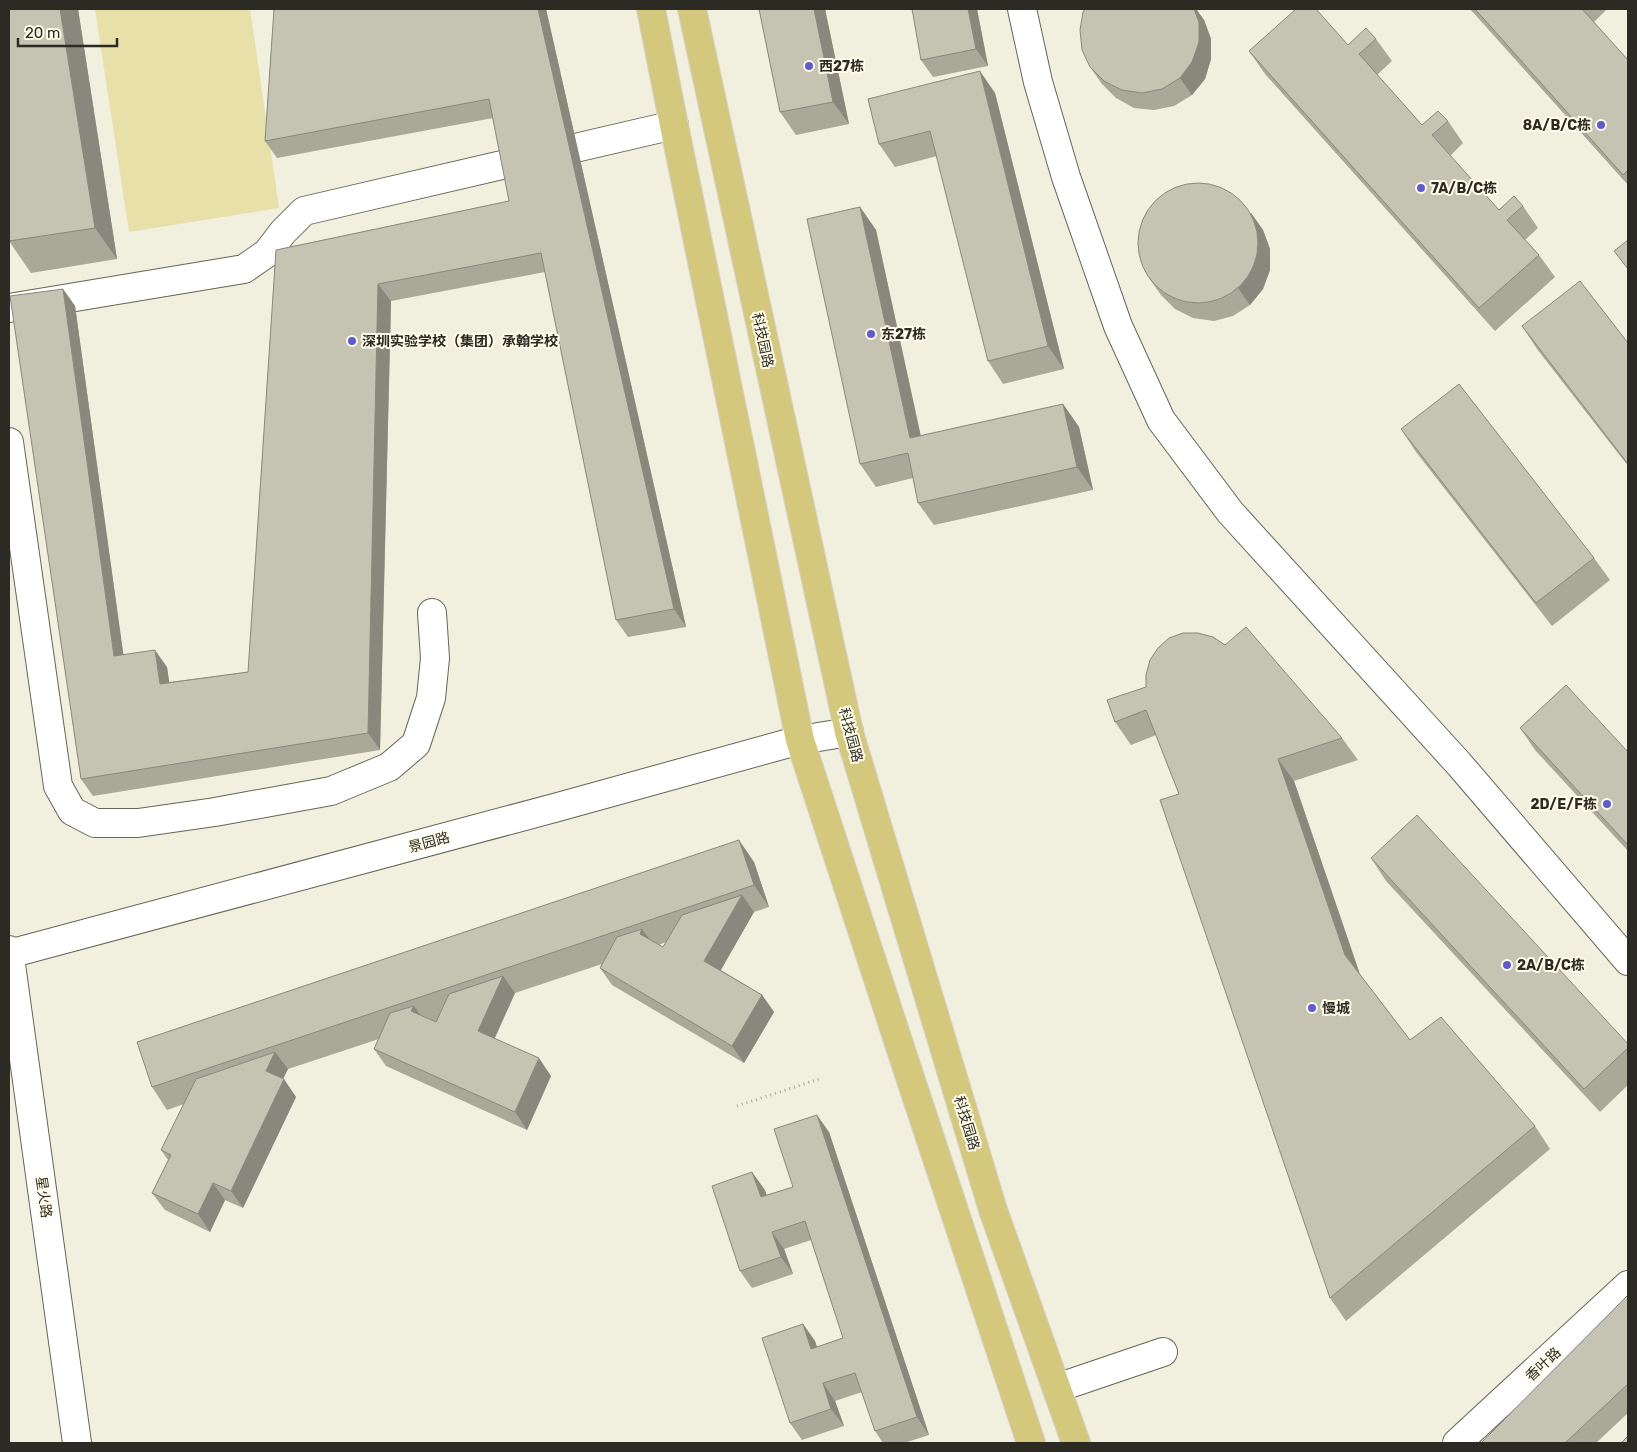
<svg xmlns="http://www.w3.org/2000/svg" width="1637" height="1452" viewBox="0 0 1637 1452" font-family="Rubik,'Noto Sans SC',sans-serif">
<rect width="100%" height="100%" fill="#f1efdd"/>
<path fill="#e8e0a9" d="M95 9H250L279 208 129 232Z"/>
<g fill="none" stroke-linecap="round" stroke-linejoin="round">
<defs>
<path id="minor" d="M1022 9 1038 82 1066 177 1118 326 1161 420 1230 512 1459 764 1628 961
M9 308 244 269 267 253 283 232 304 211 674 125
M9 442 58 786 72 811 95 823H138L215 812 331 791 389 767 416 744 431 698 435 658 432 613
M9 950 77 1443
M9 954 558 807 800 740 849 732
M1057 1388 1163 1352
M1457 1443 1628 1285"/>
<path id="major" d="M651 9 674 125 800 740 903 1056 1031 1443
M692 9 849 732 993 1210 1076 1443"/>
</defs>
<use href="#minor" stroke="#676555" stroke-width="30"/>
<use href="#major" stroke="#d5d4d3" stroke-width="30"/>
<path stroke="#abaa9b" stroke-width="3" stroke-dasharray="1 4" stroke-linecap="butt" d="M737 1106 822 1078"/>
<use href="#minor" stroke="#fff" stroke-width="28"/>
<use href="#major" stroke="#d4c87d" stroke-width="28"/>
</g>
<path fill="#a9a899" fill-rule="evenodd" d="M9 9H78L117 259 31 273 9 241Z
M274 9H546L686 627 628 637 616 620 545 272 391 301 380 750 93 796 81 779 63 289 75 306 123 654 167 667 169 682 248 672 276 250 509 201 493 118 277 158 265 141Z
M759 9H825L849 124 796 135 780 112Z
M977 9 988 66 933 77 921 60Z
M1085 9H1196L1204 20 1211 39V59L1205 79 1192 95 1174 106 1154 110 1134 108 1116 98 1102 84 1090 67Z
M1470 9H1607L1594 22 1628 60V185Z
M1376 39 1392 61 1377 75 1422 125 1448 121 1463 143 1450 156 1499 210 1523 206 1538 228 1525 240 1539 255 1555 277 1495 331 1265 74 1249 51 1348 45Z
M995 93 1064 369 1003 384 988 361 937 156 895 167 879 144Z
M860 207 876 230 921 436 1063 404 1079 427 1093 490 934 525 918 503 913 478 876 487 860 464Z
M1251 213 1263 230 1270 249V270L1263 289 1250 305 1233 316 1214 321 1193 318 1175 309 1161 295 1149 278Z
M1522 326 1628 343V466L1537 349Z
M1401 429 1594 558 1610 580 1552 626 1416 452Z
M1107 700 1342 738 1358 760 1294 781 1360 974 1410 1040 1535 1126 1550 1149 1346 1321 1330 1298 1179 794 1156 735 1131 745 1115 722Z
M1520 728 1628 752V851L1535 750Z
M1371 858 1628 1044V1085L1600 1112 1386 881Z
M754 862 769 907 754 912 721 970 762 995 774 1012 744 1063 612 985 600 968 602 964 515 993 495 1038 551 1076 527 1130 386 1066 374 1049 379 1039 288 1069 283 1079 296 1097 243 1208 225 1200 210 1232 165 1210 152 1193 168 1160 161 1150 184 1104 167 1110 152 1087ZM666 942 663 947 659 945Z
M829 1132 929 1435 904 1443H883L875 1431 862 1392 835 1401 844 1426 802 1440 790 1423 803 1324 815 1341 817 1347 843 1338 811 1240 784 1249 793 1274 752 1288 740 1271 765 1190 766 1195 793 1187Z
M1628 1295V1413L1596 1443H1481Z"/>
<path fill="#8a887d" d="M60 9H78L117 259 95 228Z
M538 9H546L686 627 674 609Z
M814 9H825L849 124 833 102Z
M968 9H977L988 66 976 49Z
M1194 9H1196L1204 20 1211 39V59L1205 79 1192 95 1180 78Z
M980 71 995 93 1064 369 1048 346Z
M860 207 876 230 926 461 910 438Z
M1251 213 1263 230 1270 249V270L1263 289 1250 305 1238 288Z
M378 284 391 301 380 750 368 733Z
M63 289 75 306 126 673 114 656Z
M1063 404 1079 427 1093 490 1077 467Z
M155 650 167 667 172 701 160 684Z
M1278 759 1294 781 1361 978 1345 955Z
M739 840 754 862 769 907 754 885Z
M742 895 754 912 716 978 704 961Z
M642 929 655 946 640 934Z
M503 976 515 993 490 1048 478 1031Z
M762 995 774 1012 744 1063 732 1046Z
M414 1006 426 1023 411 1011Z
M275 1052 288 1069 278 1088 266 1071Z
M539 1058 551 1076 527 1130 515 1112Z
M284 1079 296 1097 243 1208 231 1191Z
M817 1115 829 1132 929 1435 917 1417Z
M752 1172 765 1190 773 1215 761 1197Z
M213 1183 225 1200 210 1232 198 1214Z
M772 1232 784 1249 793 1274 781 1257Z
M803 1324 815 1341 823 1366 811 1349Z
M823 1383 835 1401 844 1426 831 1409Z"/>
<path fill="#c5c3b2" stroke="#8a887d" d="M9 9H60L95 228 9 241Z
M274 9H538L674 609 616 620 541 253 378 284 368 733 81 779 10 296 63 289 114 656 155 650 160 684 248 672 276 250 509 201 489 99 265 141Z
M759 9H814L833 102 780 112Z
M912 9H968L976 49 921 60Z
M1085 9H1194L1199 22V42L1192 62 1180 78 1162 89 1142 93 1122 90 1104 81 1090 67 1082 50 1080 30 1083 12Z
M1296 9H1316L1348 45 1366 28 1376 39 1359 54 1422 125 1438 111 1448 121 1432 135 1499 210 1514 196 1523 206 1507 220 1539 255 1479 308 1249 51Z
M1475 9H1582L1628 60V170L1623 175Z
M980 71 1048 346 988 361 930 131 879 144 868 99Z
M1138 243a60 60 0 1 1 120 0a60 60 0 1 1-120 0Z
M860 207 910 438 1063 404 1077 467 918 503 908 453 860 464 807 219Z
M1628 240V269L1614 251Z
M1580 281 1628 343V464L1522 326Z
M1459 384 1594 558 1536 603 1401 429Z
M1246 627 1342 738 1278 759 1345 955 1410 1040 1441 1017 1535 1126 1330 1298 1160 800 1179 794 1146 710 1115 722 1107 700 1146 687V675L1150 660 1158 648 1169 638 1183 633H1198L1213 637 1225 645Z
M1566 685 1628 752V845L1520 728Z
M1417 815 1628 1044V1048L1584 1089 1371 858Z
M739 840 754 885 152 1087 137 1042Z
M742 895 704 961 762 995 732 1046 600 968 617 937 642 929 640 934 663 947 682 915Z
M503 976 478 1031 539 1058 515 1112 374 1049 390 1013 414 1006 411 1011 436 1022 449 994Z
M275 1052 266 1071 284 1079 231 1191 213 1183 198 1214 152 1193 171 1155 161 1150 196 1079Z
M817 1115 917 1417 875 1431 855 1373 823 1383 831 1409 790 1423 762 1338 803 1324 811 1349 843 1338 805 1221 772 1232 781 1257 740 1271 712 1186 752 1172 761 1197 793 1187 774 1129Z
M1628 1295V1384L1565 1443H1481Z
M1628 1436V1443H1621Z"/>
<g fill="#5e5ad2" stroke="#fffcea" stroke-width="2">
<circle cx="809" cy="66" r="5"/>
<circle cx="1601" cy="125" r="5"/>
<circle cx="1421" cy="188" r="5"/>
<circle cx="871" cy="334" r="5"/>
<circle cx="352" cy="341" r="5"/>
<circle cx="1607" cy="804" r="5"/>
<circle cx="1507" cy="965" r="5"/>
<circle cx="1312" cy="1008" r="5"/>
</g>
<g text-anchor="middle" stroke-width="4" stroke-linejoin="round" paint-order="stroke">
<g font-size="14" font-weight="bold" fill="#2b2a23" stroke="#fffcea" text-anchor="start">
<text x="819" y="71">西27栋</text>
<text x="1591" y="130" text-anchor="end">8A/B/C栋</text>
<text x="1431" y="193">7A/B/C栋</text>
<text x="881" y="339">东27栋</text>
<text x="362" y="346">深圳实验学校（集团）承翰学校</text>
<text x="1597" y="809" text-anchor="end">2D/E/F栋</text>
<text x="1517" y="970">2A/B/C栋</text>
<text x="1322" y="1013">慢城</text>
</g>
<g font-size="14" fill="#2b2a23" stroke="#fffcea">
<text transform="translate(763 340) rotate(78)" y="5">科技园路</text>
<text transform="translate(851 735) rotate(75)" y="5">科技园路</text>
<text transform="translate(429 842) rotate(-15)" y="5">景园路</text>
<text transform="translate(967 1123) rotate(73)" y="5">科技园路</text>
<text transform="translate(44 1197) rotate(82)" y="5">星火路</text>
<text transform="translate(1543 1364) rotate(-43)" y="5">香叶路</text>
</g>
</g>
<rect width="1637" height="1452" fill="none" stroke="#2b2a23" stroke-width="20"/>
<path d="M18 38v8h99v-8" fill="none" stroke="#2b2a23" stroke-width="2.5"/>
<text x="25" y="38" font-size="15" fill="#2b2a23" stroke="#fffcea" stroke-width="4" paint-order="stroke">20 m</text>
</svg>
